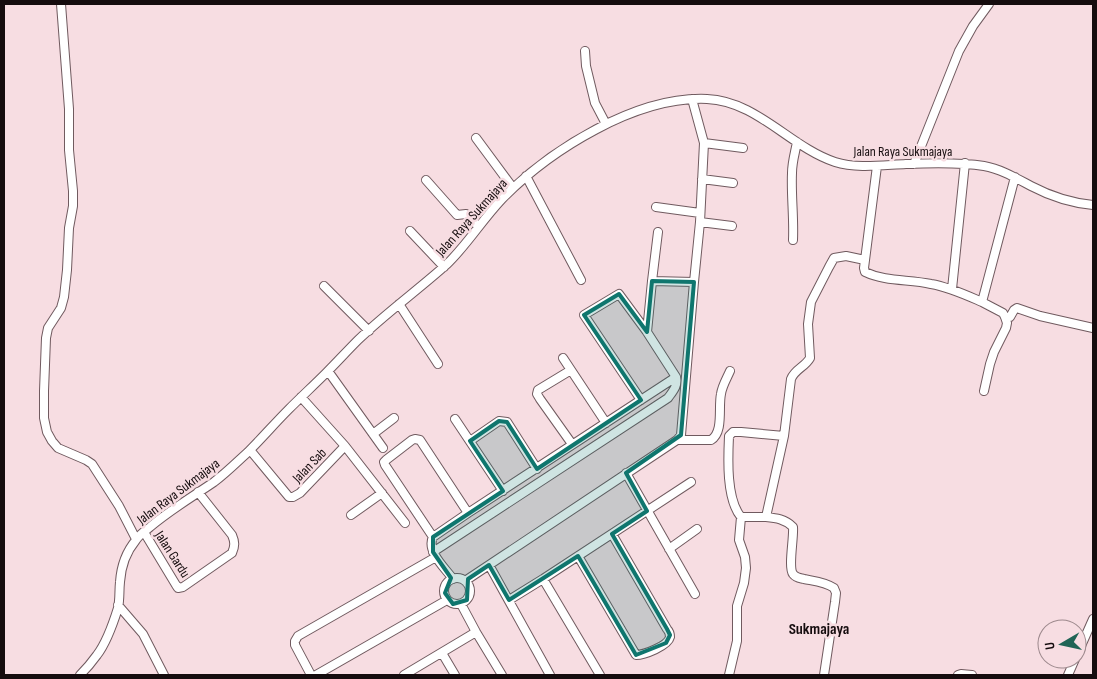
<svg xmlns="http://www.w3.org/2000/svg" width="1097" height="679" viewBox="0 0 1097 679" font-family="'Sofia Sans Condensed',sans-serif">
<rect width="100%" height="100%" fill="#f7dde2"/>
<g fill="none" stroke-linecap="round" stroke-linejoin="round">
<defs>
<path id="minor" d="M61 4 69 109V150L73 191V206L69 228 67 270 64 297 61 308 48 328 46 338 44 391V418L47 432 52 441 58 448 86 460 92 464 119 506 136 539
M585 51 586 66 595 103 606 124
M476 138 513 188
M704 143 743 148
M914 164 959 51 973 26 989 4
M877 166 864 268 865 272C886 282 909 279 931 284 949 287 966 295 982 302L1015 177
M526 176 581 280
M702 179 733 183
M426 180 457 215 466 214 478 226
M656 207 700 213
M700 222 732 226
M410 231 444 267
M793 240C794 217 791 195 792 173 792 162 795 153 797 142
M652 281 658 232
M324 286 369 331
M952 289 965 163
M982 302 1003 313 1005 317 1007 323 1006 328 994 352 990 364 984 391
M399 304 438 364
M1005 317H1010L1014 310 1017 308 1040 316 1093 328
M647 332 652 281 694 282
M563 358 606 423
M571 370 538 390 537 394 540 399 572 444
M328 371 383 448
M301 397 345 446 405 523
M455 419 503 491
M373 434 394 418
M677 440H711C724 432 718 407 721 394 722 386 727 378 730 371
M470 441 499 421 507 422 537 469
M250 450 289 497H293L300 493 345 446
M626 473 695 594
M351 515 382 493
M766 517H741C726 499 728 458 729 436L733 432H741L784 436
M144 532 176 585 178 588 183 587 232 553C235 546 235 542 232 535L198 492
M433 537 385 465 384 462 386 460 412 440 415 439 420 440 468 513
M669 549 697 529
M433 552 668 398C673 391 678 386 676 377L647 332 619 294 584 315 641 400
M578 556 636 655C644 655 668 646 670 637 670 634 669 631 667 629L612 534
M489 565 550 675
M444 591a13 13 0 1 1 26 0a13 13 0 1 1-26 0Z
M453 579C445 568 426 551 433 537L468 513 676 377
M543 579 600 675
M465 581 677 440 681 435 694 282 700 222 704 143 692 99
M509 600 543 579 691 482
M461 604 476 632 502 675
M118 605 143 634 164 675
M442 653 455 675
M1077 655 1093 619
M80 675C86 669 92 662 97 655 107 642 113 624 118 608 120 599 119 591 120 582 121 567 126 552 136 540 139 535 145 531 150 527 170 510 192 497 214 482 226 473 237 462 248 452 262 438 275 423 289 409 301 397 314 385 326 373 337 362 347 351 358 340 386 313 418 290 447 264 467 245 482 220 502 199 550 150 636 96 707 99 757 101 790 147 835 162 857 169 883 165 906 164 931 163 959 162 984 166 1001 169 1016 178 1031 186 1050 196 1072 203 1093 205
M311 675 295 645V641L298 636 436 557
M316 675 447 600
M404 675 476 632
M729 675 737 641V606L744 583 746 568 745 557 739 540 741 517
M824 675 835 602 836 593 834 588C826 582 814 581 804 579 800 578 796 578 793 574 788 567 794 538 793 527 785 519 776 518 766 517L784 436 791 379C795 369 805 367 810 358L808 324 811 302 829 267 834 258 846 256 865 260
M958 675 961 674 972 675
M1068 675 1075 659"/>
</defs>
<use href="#minor" stroke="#705a5f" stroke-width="10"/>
<use href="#minor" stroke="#fff" stroke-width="8"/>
</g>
<path fill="#0f766e" fill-opacity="0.2" stroke="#0f766e" stroke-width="4" stroke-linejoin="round" d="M652 281 694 282 681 435 626 473 647 511 612 534 667 629 670 635 666 643 636 655 578 556 509 600 489 565 468 579 467 600 453 604 445 593 451 578 433 552V537L503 491 470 441 499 421 507 422 537 469 641 400 584 315 619 294 647 332Z"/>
<g text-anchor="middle" stroke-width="5" stroke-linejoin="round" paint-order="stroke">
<g font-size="14" fill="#150c0e" stroke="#f7dde2">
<text x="903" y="156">Jalan Raya Sukmajaya</text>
<text transform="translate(471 217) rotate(-48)" y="5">Jalan Raya Sukmajaya</text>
<text transform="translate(309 465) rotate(-46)" y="5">Jalan Sab</text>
<text transform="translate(178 491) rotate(-37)" y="5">Jalan Raya Sukmajaya</text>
<text transform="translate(173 554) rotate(57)" y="5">Jalan Gardu</text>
</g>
<g font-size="16" font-weight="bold" fill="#150c0e" stroke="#f7dde2">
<text x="819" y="634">Sukmajaya</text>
</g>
</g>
<rect width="1097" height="679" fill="none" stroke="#150c0e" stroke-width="10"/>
<g transform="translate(1062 644) rotate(261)"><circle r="24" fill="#f7dde2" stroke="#9d898d"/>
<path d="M0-4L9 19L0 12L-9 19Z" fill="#206455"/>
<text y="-8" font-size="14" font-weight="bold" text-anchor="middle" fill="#150c0e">U</text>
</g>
</svg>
